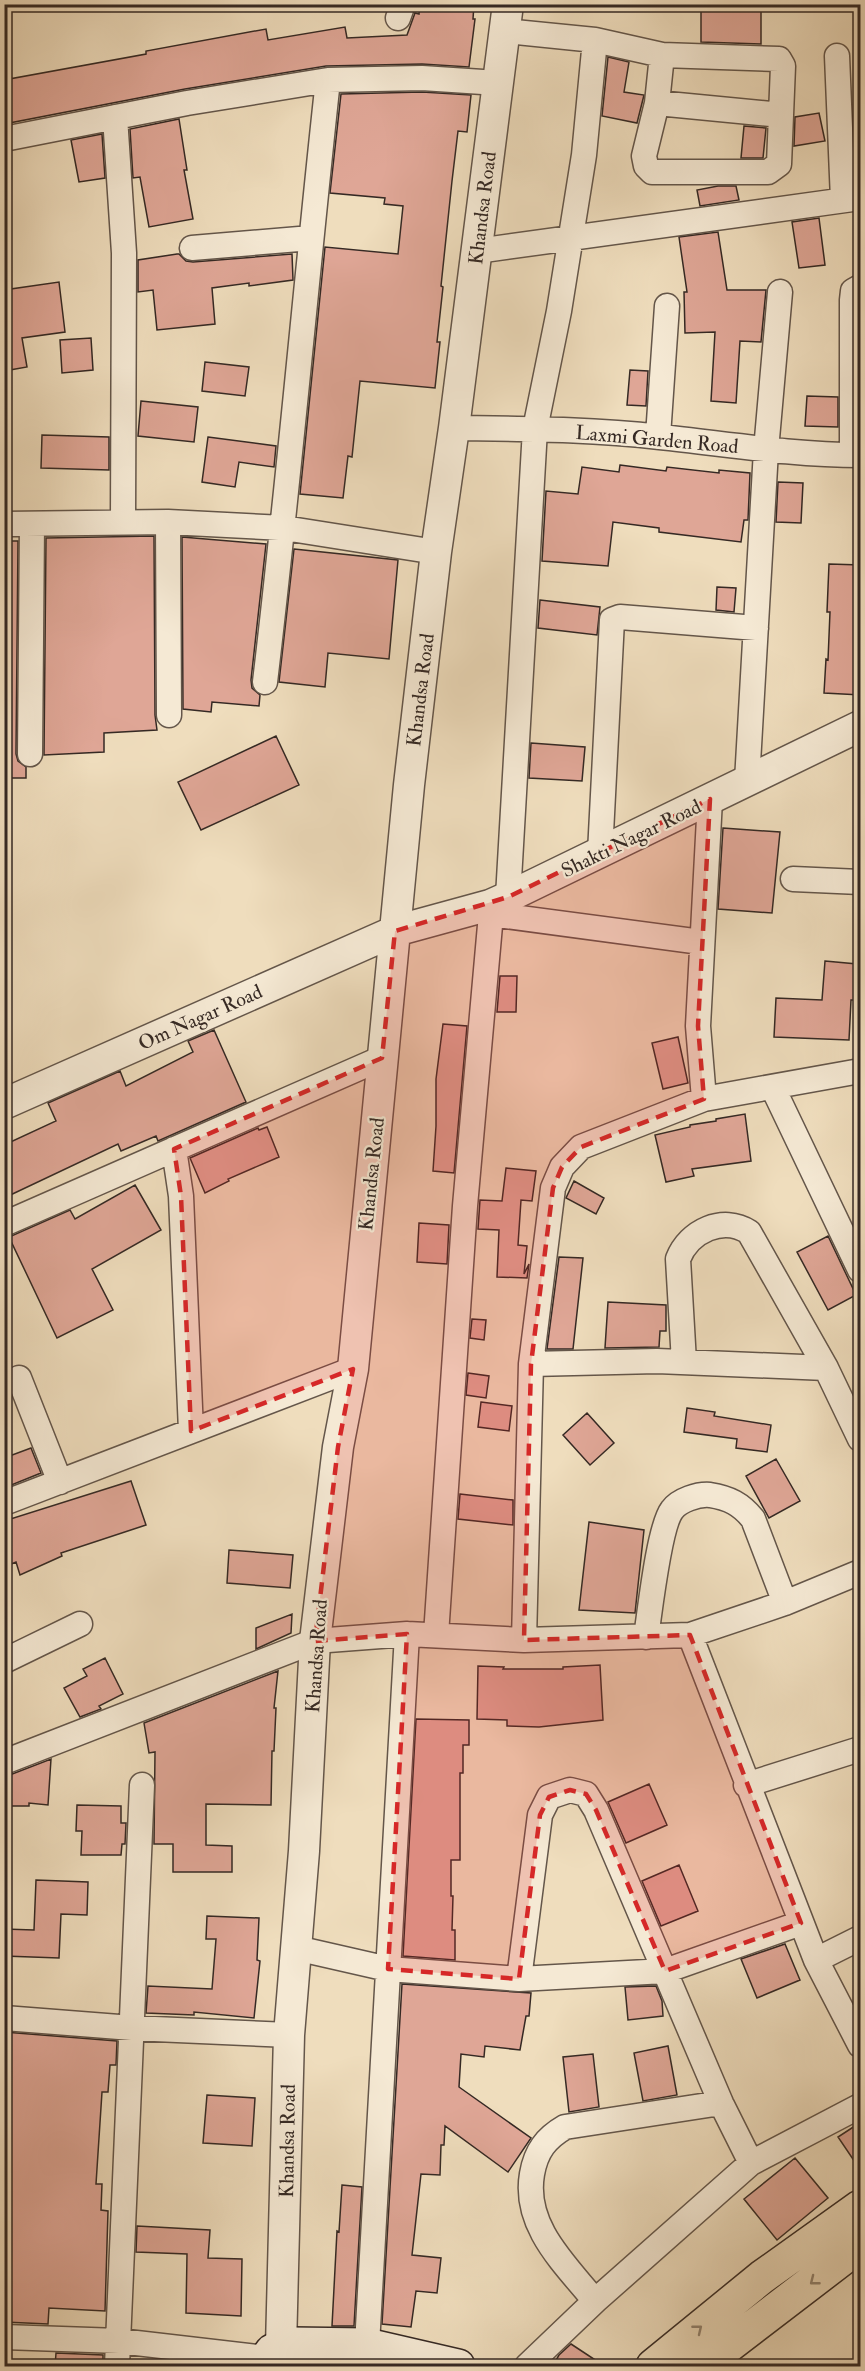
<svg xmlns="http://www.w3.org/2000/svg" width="865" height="2371" viewBox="0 0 865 2371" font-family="'IM FELL Double Pica',serif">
<rect width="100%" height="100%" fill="#efddbd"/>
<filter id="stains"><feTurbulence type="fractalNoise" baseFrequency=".00333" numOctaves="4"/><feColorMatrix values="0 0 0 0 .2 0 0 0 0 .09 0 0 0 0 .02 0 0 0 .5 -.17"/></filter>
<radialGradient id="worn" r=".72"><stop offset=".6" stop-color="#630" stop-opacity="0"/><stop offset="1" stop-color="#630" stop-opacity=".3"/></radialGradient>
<path fill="#dfa696" stroke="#352924" stroke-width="1.5" d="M420 4H474L473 19H475L469 67 422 64 326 66 185 89 4 124V80L146 54V51L266 29 268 40 345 27 347 38 407 35 415 13 419 14Z
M701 4H761V44L701 42Z
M608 57 629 62 624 92 644 95 637 123 602 116Z
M422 92 471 95 467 132 458 131 452 181 441 286 443 287 437 342H440L435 388 360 381 352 457 348 456 343 498 300 494 325 247 398 254 403 206 384 204 385 198 330 193 341 94Z
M819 113 825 141 794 146 795 117Z
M179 119 187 170H184L193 219 149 227 140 177 133 178 130 129Z
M744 126 766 128 763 158H741Z
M102 134 105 178 79 182 71 140Z
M718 186H736L739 200 700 206 697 190Z
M819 218 825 265 799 268 792 222Z
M718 232 727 290H766L761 342 740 341 736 403 711 401 715 332 685 333 684 292H687L679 237Z
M177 254H179L186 261 193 262 292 254 293 280 249 286V283L212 288 215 324 157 330 153 290 138 292V260Z
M59 282 65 332 22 338 27 367 4 371V290Z
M91 338 93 370 62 373 60 340Z
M205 362 249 367 245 396 202 391Z
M630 370 648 371 646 406 627 405Z
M807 396 838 397V427L805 426Z
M141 401 198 407 194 442 138 436Z
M42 435 109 437V470L41 468Z
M208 437 276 446 274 467 239 462 235 487 202 482Z
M620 465 666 471 667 467 719 473V470L750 473 748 520H744L741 542 659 532V528L613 522 608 566 542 561 546 491 578 494 582 467 619 472Z
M778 482 803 483 801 523 776 522Z
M154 536 155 715 157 730 104 733V752L44 755 46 538Z
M182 537 266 544 251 680 252 688 260 695 259 706 212 702 211 712 183 709Z
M4 541H18L16 754 18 761 26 767V778H4Z
M294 549 398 560 389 659 328 653 325 687 279 682Z
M829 564 861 565V695L824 693 826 659 828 660 830 612H827Z
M717 587 736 588 734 612 716 610Z
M540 600 600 607 597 635 538 628Z
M276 736 299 785 201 830 178 782Z
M531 743 585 747 582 781 529 778Z
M723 828 780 832 772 913 718 909Z
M825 961 857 964 854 1000H851L849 1040 774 1037 776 998 822 1000Z
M500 976H517L516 1012H497Z
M443 1024 467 1026 454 1173 433 1171 436 1126V1079Z
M214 1030 246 1102 158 1141 156 1136 121 1151 118 1144 4 1198V1145L56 1121 48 1103 120 1071 126 1086 193 1052 188 1041Z
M678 1037 688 1083 663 1089 652 1043Z
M745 1114 751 1161 692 1169 694 1176 666 1182 655 1135 690 1127V1125L716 1121V1119Z
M267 1127 279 1157 228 1179 229 1181 205 1193 190 1158 258 1128 259 1130Z
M506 1168 536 1171 532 1201 521 1200 518 1245 527 1246 524 1274 529 1264 527 1278 497 1277 499 1230 478 1229 480 1200 502 1201Z
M574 1181 604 1198 596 1214 566 1198Z
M135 1185 161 1230 92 1269 113 1310 57 1338 9 1237 70 1210 75 1219Z
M419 1223 449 1225 447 1264 417 1262Z
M828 1236 856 1295 828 1310 797 1252Z
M559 1257 583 1258 573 1349H547Z
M608 1302 666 1305V1331H660L659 1347 605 1348Z
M472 1319 486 1320 484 1340 470 1338Z
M468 1373 489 1376 486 1398 466 1395Z
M481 1402 512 1406 509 1431 478 1427Z
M687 1408 715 1412 714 1416 771 1425 767 1452 736 1448 737 1439 684 1432Z
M587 1413 614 1443 590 1465 563 1435Z
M31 1448 41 1473 4 1488V1458Z
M776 1459 800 1501 769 1518 746 1476Z
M131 1481 146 1525 61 1553 62 1556 20 1575 16 1562 4 1567V1521Z
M460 1494 513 1500V1525L458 1519Z
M589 1522 644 1530 635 1613 579 1610Z
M229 1550 293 1555 290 1588 227 1583Z
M292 1614 291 1633 256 1649V1628Z
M105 1658 123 1694 99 1706 101 1709 80 1717 64 1688 87 1676 83 1669Z
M600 1665 603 1720 539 1727 507 1726V1720L477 1719 478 1666 504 1667 503 1669H563V1667Z
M278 1671 274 1708H276L274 1751H272L271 1805 206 1804V1845L232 1846V1872H173V1844H154L155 1752 149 1753 144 1723Z
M416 1719 469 1720V1745H463V1773H460V1860H451V1896H453L452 1930H455V1960L403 1956Z
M51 1759 48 1805 29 1803V1806H5L7 1776Z
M649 1784 667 1825 626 1843 608 1802Z
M77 1805 121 1806V1823H126L125 1844H122L121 1855H81L82 1831H76Z
M679 1865 698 1911 661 1926 642 1881Z
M36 1880 88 1882 87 1915 61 1914 59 1958 4 1956V1929L34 1930Z
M207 1916 259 1918 257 1960 260 1961 254 2018 194 2012V2015L146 2013 148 1986 212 1989 216 1939H206Z
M785 1944 800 1980 757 1998 741 1959Z
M402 1984 531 1993 529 2016H526L520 2050 485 2046 484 2057 461 2054 459 2087 531 2138 508 2172 445 2126 444 2145H441L440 2175 421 2174 412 2255 441 2258 437 2293 416 2291 411 2327 382 2324Z
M656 1986 662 2001 663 2016 628 2020 625 1987Z
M4 2032 117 2041 116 2065H110L108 2092H102L96 2184H102L101 2210 108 2211 105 2311 49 2308 48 2324 4 2322Z
M668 2046 677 2095 643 2101 634 2053Z
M593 2054 599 2107 569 2112 563 2057Z
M207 2095 255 2098 252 2146 203 2143Z
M861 2122V2171L838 2137Z
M795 2158 828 2198 777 2240 744 2199Z
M342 2185 362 2187 354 2326H332L337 2231 339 2232Z
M137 2226 210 2230 208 2258 242 2259 241 2316 186 2313 187 2254 136 2252Z
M571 2344 606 2367H552L559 2355Z
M56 2353 103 2355V2367H55Z"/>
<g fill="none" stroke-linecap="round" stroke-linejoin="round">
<defs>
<path id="minor" d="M398 18 403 4
M505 31 595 40 662 55 779 59 783 66 779 164 768 172H652L646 166 644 156 657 103 662 55
M837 56 843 200
M657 103 781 115
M115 117 124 253 123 521
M4 139 187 103 328 80 422 78 498 83
M192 248 311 238
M477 251 860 198
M454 428C523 429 592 429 660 437 727 444 793 455 860 455
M658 436 667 306
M852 455V300L853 291 860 287
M168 522 169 715
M4 524 168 522 284 528 436 552
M265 682C289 482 306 281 328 80
M30 754 32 524
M747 781 766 450 780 292
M600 853 612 620 620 617 756 628
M793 879 860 882
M508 897 535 429 559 311 584 155 595 40
M490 905 491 914 701 942
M773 1088 860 1270
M704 1099 698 1026 710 799
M174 1149 181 1196 191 1431
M4 1224 382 1058
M684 1362 678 1259C689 1231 723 1215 749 1232L826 1368 860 1439
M531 1364 657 1361 826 1368
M19 1378 60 1482
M4 1503 353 1369
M436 1635 465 1206 491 914
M690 1635 816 1960 860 2045
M646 1637C650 1611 659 1527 672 1510 679 1500 698 1494 710 1495 729 1498 741 1504 753 1519L785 1603
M524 1640 531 1364 553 1188 562 1167 581 1147 704 1099 860 1071
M4 1661 80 1624
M4 1762 315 1641 407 1634 524 1640 690 1635 785 1603 860 1572
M746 1785 860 1749
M296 1948 388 1969 519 1979 665 1971 801 1923
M816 1960 860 1938
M519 1979 540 1815 549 1797 570 1790 586 1794 596 1810 721 2103 751 2163
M4 2018 132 2028 289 2035
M595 2301C565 2264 523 2226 532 2174 536 2151 546 2138 565 2127L721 2103
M4 2337 119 2341 266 2358
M117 2366 142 1785
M362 2366 367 2345 407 1634
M527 2366 595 2301 751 2163 860 2106"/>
<path id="tertiary" d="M4 1104 395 931 490 905 508 897 860 726
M281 2347 289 2035 304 1851 315 1641 338 1447 353 1369 409 785 436 552 454 428 508 4"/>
<path id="secondary" d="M261 2366 272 2351 291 2344 367 2345 458 2366"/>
<path id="primary" d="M653 2366 762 2277 860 2207
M702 2366 860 2245"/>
</defs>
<use href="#minor" stroke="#64564a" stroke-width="27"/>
<use href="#tertiary" stroke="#64564a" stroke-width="33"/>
<use href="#secondary" stroke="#352924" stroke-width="36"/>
<use href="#primary" stroke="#352924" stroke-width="36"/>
<use href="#minor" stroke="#f5e9d4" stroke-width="24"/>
<use href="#tertiary" stroke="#f5e9d4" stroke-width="30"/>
<use href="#secondary" stroke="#f5e9d4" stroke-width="33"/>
<use href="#primary" stroke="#efddbd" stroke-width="33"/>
</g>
<defs><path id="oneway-chevron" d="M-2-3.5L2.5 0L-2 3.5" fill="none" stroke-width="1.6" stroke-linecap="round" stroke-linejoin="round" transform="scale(1.5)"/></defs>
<g stroke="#928370">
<use href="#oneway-chevron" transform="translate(814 2281) rotate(142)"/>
<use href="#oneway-chevron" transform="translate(698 2329) rotate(-39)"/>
</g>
<path fill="#d62828" fill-opacity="0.2" stroke="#d62828" stroke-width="4.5" stroke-dasharray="12 8" stroke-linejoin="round" d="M710 799 698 1026 704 1099 581 1147 562 1167 553 1188 531 1364 524 1640 690 1635 801 1923 665 1971 596 1810 586 1794 570 1790 549 1797 540 1815 519 1979 388 1969 407 1634 315 1641 338 1447 353 1369 191 1431 181 1196 174 1149 382 1058 395 931 508 897Z"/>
<g text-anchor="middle" stroke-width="4.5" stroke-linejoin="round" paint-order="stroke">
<g font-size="20" fill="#352924" stroke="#f5e9d4">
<text transform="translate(482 208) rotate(-83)" y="7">Khandsa Road</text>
<text transform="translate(657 439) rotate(5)" y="7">Laxmi Garden Road</text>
<text transform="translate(420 690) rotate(-83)" y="7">Khandsa Road</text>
<text transform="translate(631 838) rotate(-26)" y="7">Shakti Nagar Road</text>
<text transform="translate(200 1017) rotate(-24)" y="7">Om Nagar Road</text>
<text transform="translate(371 1174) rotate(-84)" y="7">Khandsa Road</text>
<text transform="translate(316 1656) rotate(-86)" y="7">Khandsa Road</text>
<text transform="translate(287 2141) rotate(-89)" y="7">Khandsa Road</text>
</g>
</g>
<rect width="865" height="2371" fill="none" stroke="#efddbd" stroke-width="24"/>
<rect x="6" y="6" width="853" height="2359" fill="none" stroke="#352924" stroke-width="3"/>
<rect x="12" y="12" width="841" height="2347" fill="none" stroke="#352924" stroke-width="1.5"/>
<rect width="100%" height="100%" filter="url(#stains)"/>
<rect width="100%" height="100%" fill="url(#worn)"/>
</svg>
